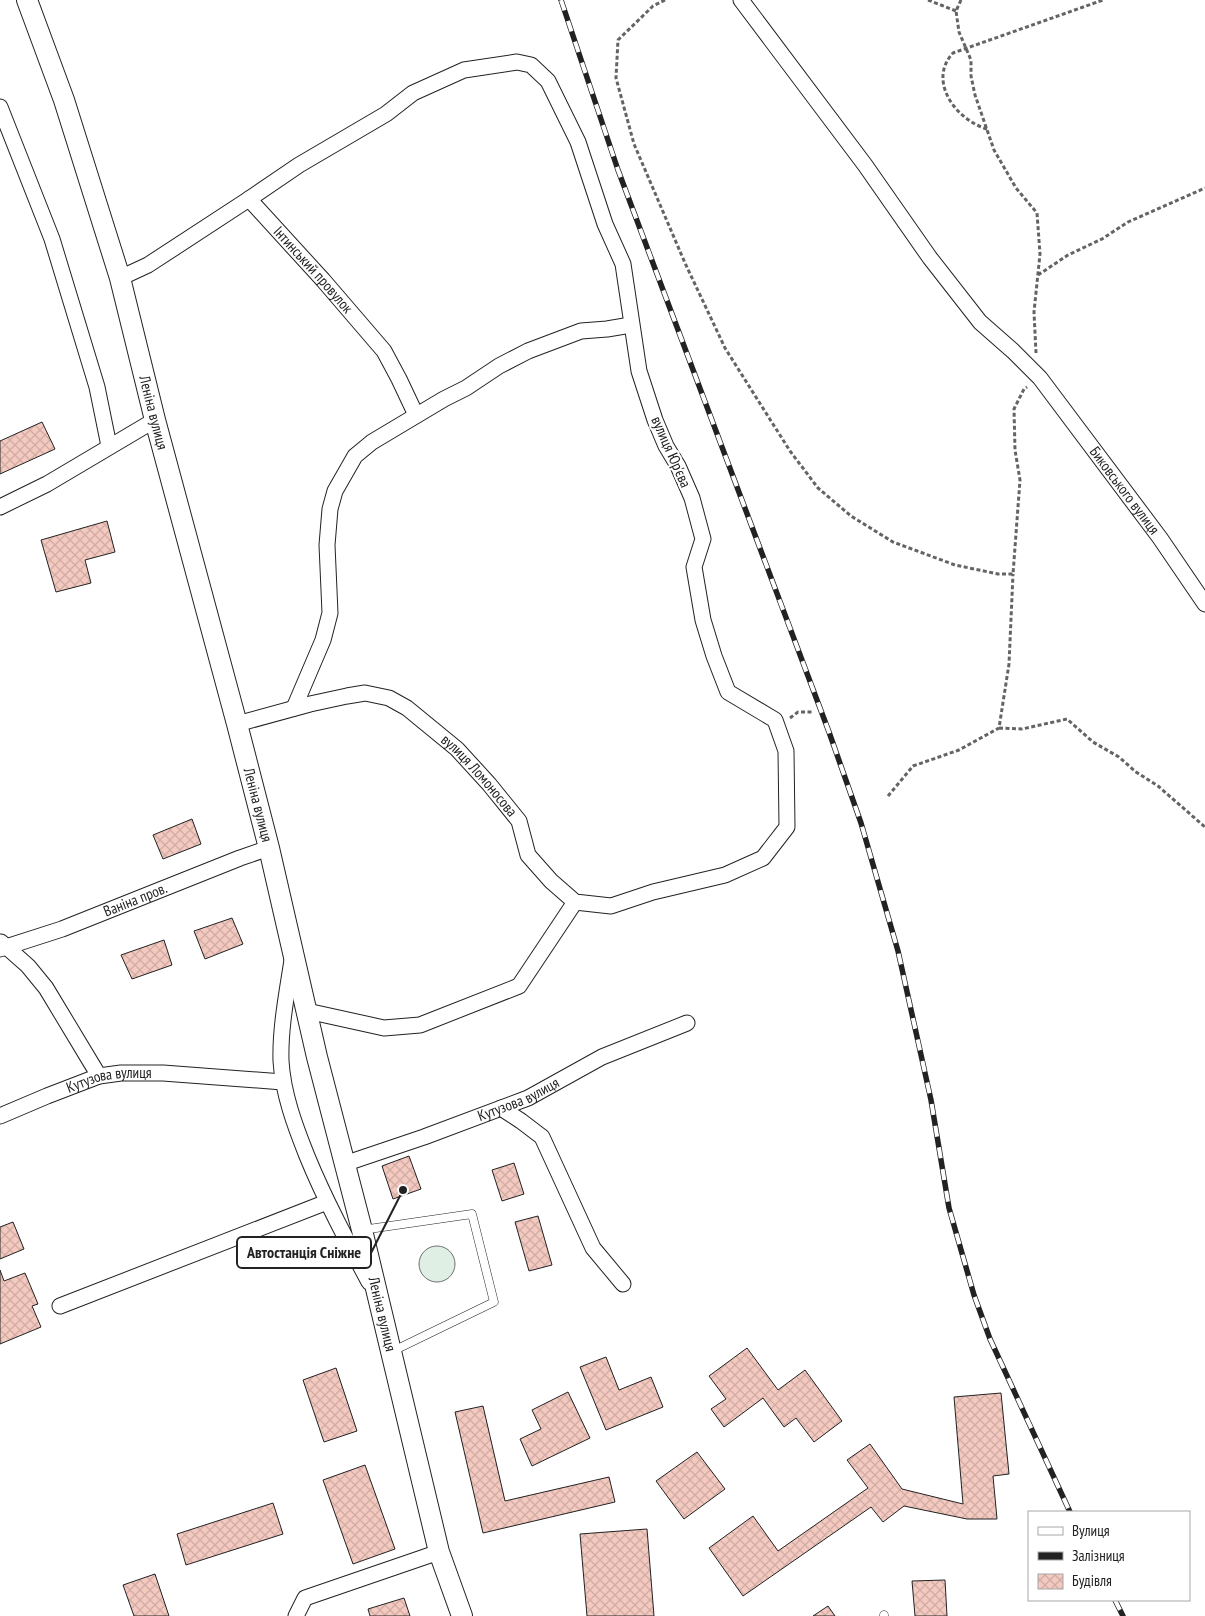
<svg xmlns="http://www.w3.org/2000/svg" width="1205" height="1616" viewBox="0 0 1205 1616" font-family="'PT Sans Narrow',sans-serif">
<defs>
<pattern id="building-cross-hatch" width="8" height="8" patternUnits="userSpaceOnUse" patternTransform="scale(1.25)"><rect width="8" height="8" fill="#f3c9c0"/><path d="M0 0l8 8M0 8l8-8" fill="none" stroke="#d0aca5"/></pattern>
</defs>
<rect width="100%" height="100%" fill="#fff"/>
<path fill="#e0efe3" stroke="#6f6f6f" d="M419 1264a18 18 0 1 1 36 0a18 18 0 1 1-36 0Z"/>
<path fill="url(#building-cross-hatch)" stroke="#222" d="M42 422 55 449 0 474V441Z
M107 521 115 552 85 560 91 583 56 592 41 540Z
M192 819 201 844 163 859 153 835Z
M232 918 243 944 205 959 194 931Z
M164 940 172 965 132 979 121 955Z
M409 1156 421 1189 393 1199 382 1166Z
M514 1163 524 1194 502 1201 492 1170Z
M538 1216 552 1265 529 1271 515 1222Z
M13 1222 24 1249 0 1259V1227Z
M0 1270 4 1281 25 1273 38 1304 32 1306 41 1327 0 1344Z
M747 1348 778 1390 805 1370 842 1421 814 1442 796 1418 784 1427 763 1398 724 1427 711 1409 726 1399 709 1376Z
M606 1357 619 1390 651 1377 663 1407 606 1430 580 1367Z
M336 1368 357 1431 324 1442 303 1380Z
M568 1392 590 1438 532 1466 520 1439 541 1429 532 1410Z
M1001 1393 1009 1474 993 1476 997 1519H967L904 1506 883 1522 871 1507 743 1596 709 1548 753 1516 778 1551 868 1488 847 1460 870 1444 902 1489 963 1504 954 1397Z
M483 1406 505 1501 609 1477 615 1502 483 1533 455 1412Z
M697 1452 725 1489 684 1519 656 1481Z
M365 1465 395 1549 353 1564 323 1480Z
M273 1503 283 1534 186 1565 177 1534Z
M647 1529 654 1616H587L580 1534Z
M155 1574 169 1616H134L123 1585Z
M945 1580 947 1616H915L912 1581Z
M404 1598 410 1616H370L368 1609Z
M828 1606 835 1616H813Z"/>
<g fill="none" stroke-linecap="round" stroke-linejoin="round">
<defs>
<path id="service" d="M362 1230 472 1214 494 1302 393 1351
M884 1615V1616"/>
<g id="minor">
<path id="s1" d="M741 0 865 165 930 258 980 322 1013 351 1040 378 1160 538 1205 604"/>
<path d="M0 107 52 239 97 387 109 446"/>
<path d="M120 278 148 265 249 199"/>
<path d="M0 507 47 484 155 420"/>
<path d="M294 708 323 640 330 613 327 545 330 509 335 491 355 456 372 442 444 399 466 388 499 366 528 351 581 331 607 329 631 325"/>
<path id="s2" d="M237 724 310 704 347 696 365 693 389 698 407 708 457 749 489 784 519 821 528 855 551 881 575 902 611 906 653 892 725 875 763 858 787 827 786 751 775 720 728 692 714 656 703 620 694 567 703 539 692 498 678 466 666 446 655 420 639 371 623 264 605 224 578 142 548 81 531 65 517 62 464 70 413 93 386 114 299 165 249 199 323 280 384 351 399 379 416 415"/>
<path d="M1 942 28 966 46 988 99 1076"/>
<path id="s3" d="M0 949 62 929 240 858 269 848"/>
<path d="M292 960C287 993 280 1028 281 1061 283 1094 295 1126 307 1156 325 1200 347 1241 369 1282"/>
<path d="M307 1011 384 1028 420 1025 519 986 575 902"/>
<path d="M501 1108 521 1121 542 1137 593 1248 623 1284"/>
<path id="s4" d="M0 1116 47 1096 99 1076 121 1073H163L283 1082"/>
<path id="s5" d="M344 1164 424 1137 528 1098 602 1057 687 1023"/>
<path d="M60 1306 327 1202"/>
<path d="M296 1616 305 1598 439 1552"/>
</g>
<g id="secondary">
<path id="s6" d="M27 0 64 100 120 278 155 420 237 724 269 848 317 1057 362 1230 439 1552 462 1616"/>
</g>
</defs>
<use href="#service" stroke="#222" stroke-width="9"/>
<use href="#minor" stroke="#222" stroke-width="17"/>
<use href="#secondary" stroke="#222" stroke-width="22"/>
<path stroke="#646464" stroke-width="3" stroke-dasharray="4 2.5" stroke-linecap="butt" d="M665 0 653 6 618 40 616 78 634 144 685 263 725 348 790 451 818 488 851 516 893 542 955 565 998 574H1013L1020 480 1015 450 1014 409 1024 389 1027 387
M928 0 956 11
M961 0 956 11 959 32 971 60V76L975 95 994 150 1016 188 1037 213 1040 254 1034 312 1036 353
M987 129C956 120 927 81 953 53L1103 0
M1038 275 1068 255 1102 239 1128 222 1205 188
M790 718 798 712H813
M999 728 1022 729 1067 719 1093 742 1119 757 1136 772 1158 786 1205 827
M888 796 913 766 959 750 999 728 1009 664 1013 574"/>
<use href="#service" stroke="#fff" stroke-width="8"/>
<use href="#minor" stroke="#fff" stroke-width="15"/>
<use href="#secondary" stroke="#fff" stroke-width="20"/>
<defs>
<path id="rail" d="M561 0 618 170 829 732 861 823 898 951 931 1100 949 1208 974 1295 990 1339 1070 1512
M1115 1600 1123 1616"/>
</defs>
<use href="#rail" stroke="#222" stroke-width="5.5"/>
<use href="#rail" stroke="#fff" stroke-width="4" stroke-dasharray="11" stroke-linecap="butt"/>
</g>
<g text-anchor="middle" stroke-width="4" stroke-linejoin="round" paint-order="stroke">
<g font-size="15" fill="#222" stroke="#fff">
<text dy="5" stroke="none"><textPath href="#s2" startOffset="1922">Інтинський провулок</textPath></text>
<text dy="5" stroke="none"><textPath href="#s6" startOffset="432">Леніна вулиця</textPath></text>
<text transform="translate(671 452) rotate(66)" y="5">вулиця Юр'єва</text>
<text dy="5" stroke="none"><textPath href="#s1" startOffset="624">Биковського вулиця</textPath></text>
<text dy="5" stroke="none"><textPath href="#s2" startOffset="276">вулиця Ломоносова</textPath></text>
<text dy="5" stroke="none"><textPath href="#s6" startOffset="838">Леніна вулиця</textPath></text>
<text dy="5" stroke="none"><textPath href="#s3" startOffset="144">Ваніна пров.</textPath></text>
<text dy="5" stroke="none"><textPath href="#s4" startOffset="116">Кутузова вулиця</textPath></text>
<text dy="5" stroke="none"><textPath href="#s5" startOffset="186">Кутузова вулиця</textPath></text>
<text dy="5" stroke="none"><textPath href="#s6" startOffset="1362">Леніна вулиця</textPath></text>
</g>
</g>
<path fill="none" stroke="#222" stroke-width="2" d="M403 1190L371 1253"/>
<circle fill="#222" stroke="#fff" stroke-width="2" cx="403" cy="1190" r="5"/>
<rect fill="#fff" stroke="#222" stroke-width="2" x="237" y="1237" width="134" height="31" rx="5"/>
<g font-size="16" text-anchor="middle" font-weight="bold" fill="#222">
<text x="304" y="1258">Автостанція Сніжне</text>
</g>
<rect x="1028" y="1511" width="162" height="90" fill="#ffffff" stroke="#a7a7a7"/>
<rect x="1038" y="1527" width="25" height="8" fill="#ffffff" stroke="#a7a7a7"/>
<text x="1072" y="1536" font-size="15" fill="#222222">Вулиця</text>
<rect x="1038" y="1552" width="25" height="8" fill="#222222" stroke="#a7a7a7"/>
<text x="1072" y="1561" font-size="15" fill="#222222">Залізниця</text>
<rect x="1038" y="1574" width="25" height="15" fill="url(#building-cross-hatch)" stroke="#a7a7a7"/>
<text x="1072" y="1586" font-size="15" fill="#222222">Будівля</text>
</svg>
